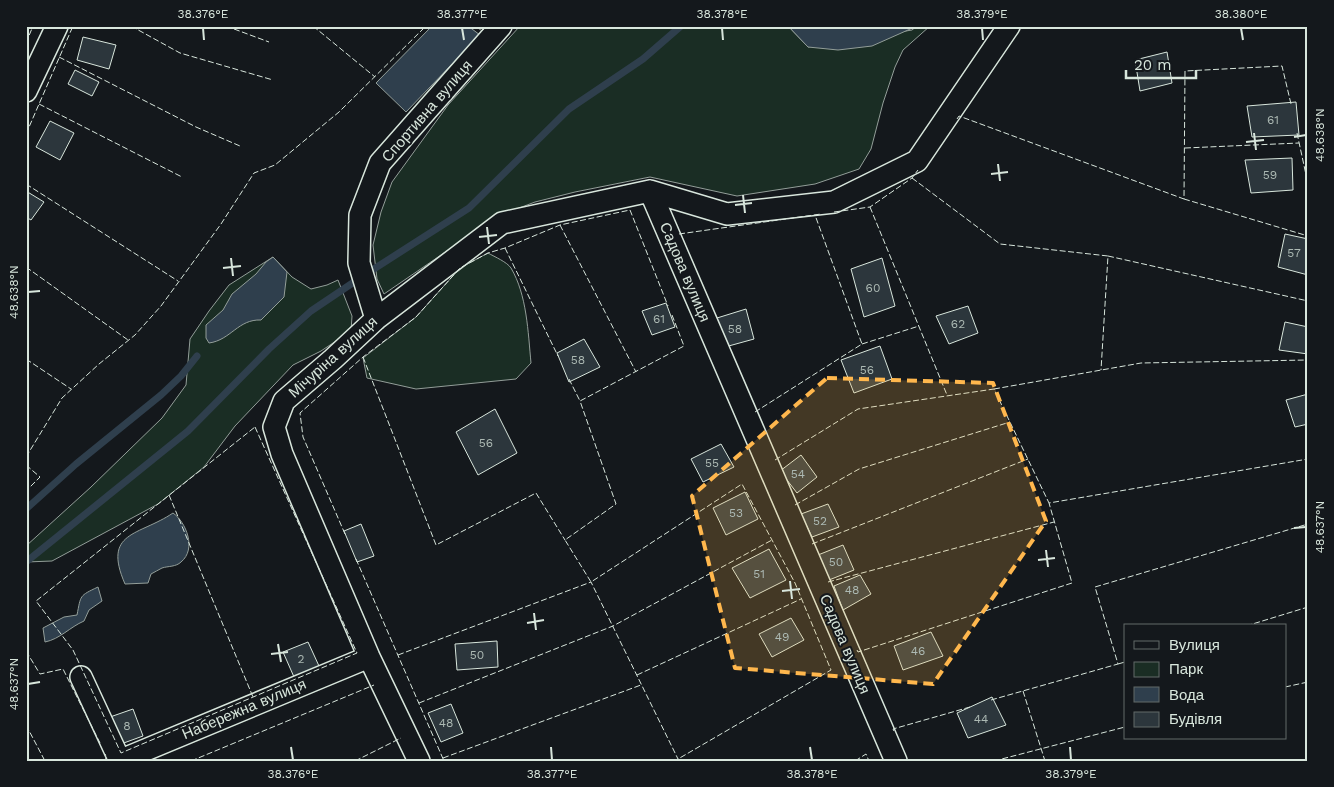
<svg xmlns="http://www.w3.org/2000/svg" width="1334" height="787" viewBox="0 0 1334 787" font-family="'Work Sans',sans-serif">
<rect width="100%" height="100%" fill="#14181c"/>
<path fill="#1a2d24" stroke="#939e99" d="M520 26H788L808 47 912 30 917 26H930L903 50 895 67 883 103 871 149 859 169 815 184 737 196 650 177 575 192 535 202 498 216 384 294 377 279 373 245 381 212 392 182 448 105Z
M488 253C495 257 507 262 511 268 527 295 528 332 531 363L516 379 416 389 367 378 363 358 416 317 460 268Z
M273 257 292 277 311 289 327 285 338 280 352 316 351 331 321 351 293 365 235 426 204 467 158 504 52 561 26 562V546L91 487 162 418 186 385 190 339 209 311 229 285Z"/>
<path fill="#2f3f4d" stroke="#939e99" d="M432 26H468L480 35 406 112 376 83Z
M788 26H917L872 46 838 50 808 47Z
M273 257 287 272 284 297 261 320C238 319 231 340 209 343L206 338V325L223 310 232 294 256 274 266 262Z
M173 513C186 522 197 549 181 562 176 567 168 566 162 568 158 570 155 572 151 574L148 583 125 584C102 531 139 536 173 513Z
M98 587 102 601 89 610 84 621C70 627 60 639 45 642L43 628 64 617 77 615C81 595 79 596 98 587Z"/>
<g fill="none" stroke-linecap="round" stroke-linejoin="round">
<path stroke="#2f3f4d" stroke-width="7" d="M366 274 469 208 569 109 643 59 681 26
M26 509 76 464 161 395 181 376 197 356
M26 562 188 431 269 349 311 311 357 280"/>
</g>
<path fill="#2c363c" stroke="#d8e6dc" d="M83 37 116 45 109 69 77 60Z
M1167 52 1172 83 1140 91 1135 60Z
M75 70 99 82 92 96 68 84Z
M1296 102 1299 135 1252 137 1247 106Z
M50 121 74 133 60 160 36 147Z
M1292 158 1293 190 1251 193 1245 160Z
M26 191 44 202 31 220 26 217Z
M1285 234 1308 239V275L1278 267Z
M882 258 895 306 864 317 851 269Z
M666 303 675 327 652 335 642 311Z
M968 306 978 333 949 344 936 316Z
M746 309 754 339 725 347 717 318Z
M1285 322 1308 327V354L1279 350Z
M584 339 600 367 569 382 557 353Z
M880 346 892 379 854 393 841 360Z
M1308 394V424L1295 427 1286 400Z
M495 409 517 453 478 475 456 432Z
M721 444 734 467 703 482 691 459Z
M801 455 817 477 797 493 780 471Z
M745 492 758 519 726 535 713 508Z
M828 504 839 527 812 537 801 514Z
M361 524 374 556 357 562 344 531Z
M843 545 854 570 829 580 818 555Z
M769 549 786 580 750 598 732 568Z
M860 575 871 594 843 610 834 586Z
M791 618 804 640 772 657 759 634Z
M931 632 943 656 903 670 894 646Z
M497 641 498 667 457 670 455 644Z
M308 642 319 666 294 677 283 652Z
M992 697 1006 725 968 738 957 713Z
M451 704 463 733 441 742 428 713Z
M133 709 143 736 121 744 110 717Z"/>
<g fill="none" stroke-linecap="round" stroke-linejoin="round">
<defs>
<path id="minor" d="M26 91 57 26
M376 319 359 263 360 215 380 163 501 26
M81 677 120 761
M119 761 369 657
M419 761 369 657 282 454 274 427 284 401 333 359 376 319 502 223 650 191
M896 761 650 191 727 214 834 202 917 161 1009 26"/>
</defs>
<use href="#minor" stroke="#d8e6dc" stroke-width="24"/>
<use href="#minor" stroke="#14181c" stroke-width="21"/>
<path stroke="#d8e6dc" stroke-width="1" stroke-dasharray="6 2.5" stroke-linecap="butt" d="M131 26 180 53 273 80
M226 26 269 42
M313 26 375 77
M476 26 482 31 486 26
M26 43 33 26
M59 57 196 127 240 146
M39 104 182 177
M957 119 959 116 1184 199 1185 71 1282 66 1291 104
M1297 133 1308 184
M26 134 73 26
M1185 148 1299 143
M912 178 1000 244 1108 256 1101 370
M26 184 178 281
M1184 199 1308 236
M870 207 947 395
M834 212 870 207 912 178 918 170
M560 225 636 372
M679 234 821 214
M505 248 558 356
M1108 256 1308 301
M26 267 128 340
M672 315 684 346 580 401 616 504 565 540 591 582 742 484 795 583 831 670 678 759 679 761
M862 344 919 326
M363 357 436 545 536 493 565 540
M26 359 71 389
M569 379 580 401
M994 389 1141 363 1308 360
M755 412 862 344 815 215
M255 427 357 653 121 753 73 650 36 601Z
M26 457 62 398 99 364 135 335 161 306 221 224 254 173 275 165 339 112 426 26
M775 460 858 409 994 389 1049 503
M26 465 40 477 26 491
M169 495 253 697
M795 505 859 469 1010 422
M345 534 303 437 300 413 363 357 416 317 460 268 488 253 505 248 560 225 630 210 668 306
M812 544 1028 459
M356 559 444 761
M828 582 1054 522
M1246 626 1308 607
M857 650 858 652 1072 583 1049 503 1308 459
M26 651 40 674 63 669 100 743
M398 655 591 582 678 759 676 761
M1118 664 1125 662
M637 675 801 599
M1285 687 1308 682
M1023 691 1045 761
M991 700 1118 664 1095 587 1308 524
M419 703 613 626 772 540
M26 725 45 761
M894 731 893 729 970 707
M443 758 641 685
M102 761 107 758 105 754
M191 761 374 685
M355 761 401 738
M855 761 866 754 869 761
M994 761 1125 727"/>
</g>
<path fill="#ffb74d" fill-opacity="0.2" stroke="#ffb74d" stroke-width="4" stroke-dasharray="10 6" stroke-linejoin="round" d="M827 378 993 383 1046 521 933 684 735 668 692 496Z"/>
<path fill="none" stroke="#d8e6dc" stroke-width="2" d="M203 28 204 40M462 28 464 40M722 28 723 40M982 28 983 40M1241 28 1243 40M1254 133 1256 150M1294 137 1306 135M1246 142 1264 140M998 164 1000 181M991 174 1008 172M743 195 745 213M735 205 752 203M487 227 489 244M479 237 497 235M231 258 233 276M223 268 241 266M28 292 40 291M1294 528 1306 527M1046 550 1048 567M1038 560 1055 558M790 581 792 599M782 591 800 589M534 613 536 630M527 623 544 620M278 644 281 662M271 654 288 652M28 684 40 682M291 747 293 760M551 747 552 760M810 747 812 760M1070 747 1071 760"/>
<g text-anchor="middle" stroke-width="4" stroke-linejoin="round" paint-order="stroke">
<g font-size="12" fill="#adbab4">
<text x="1273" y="124">61</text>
<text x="1270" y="179">59</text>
<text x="1294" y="257">57</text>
<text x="873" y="292">60</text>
<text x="659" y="323">61</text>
<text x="958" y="328">62</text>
<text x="735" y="333">58</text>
<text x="578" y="364">58</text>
<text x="867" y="374">56</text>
<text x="486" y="447">56</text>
<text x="712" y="467">55</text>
<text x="798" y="478">54</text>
<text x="736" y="517">53</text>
<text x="820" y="525">52</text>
<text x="836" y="566">50</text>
<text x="759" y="578">51</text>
<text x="852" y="594">48</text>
<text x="782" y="641">49</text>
<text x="918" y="655">46</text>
<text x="477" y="659">50</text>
<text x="301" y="663">2</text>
<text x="981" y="723">44</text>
<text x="446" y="727">48</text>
<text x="127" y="730">8</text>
</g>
<g font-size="15" fill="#d8e6dc" stroke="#14181c">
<text transform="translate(427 111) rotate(-49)" y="5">Спортивна вулиця</text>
<text transform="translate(685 272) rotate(67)" y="5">Садова вулиця</text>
<text transform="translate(333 357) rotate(-42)" y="5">Мічуріна вулиця</text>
<text transform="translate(845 644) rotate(67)" y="5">Садова вулиця</text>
<text transform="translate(244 709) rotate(-23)" y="5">Набережна вулиця</text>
</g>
</g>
<rect width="1334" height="787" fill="none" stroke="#14181c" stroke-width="55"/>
<rect x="1124" y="624" width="162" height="115" fill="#14181c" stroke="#626a69"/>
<rect x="1134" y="641" width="25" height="8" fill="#14181c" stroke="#626a69"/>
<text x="1169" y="650" font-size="15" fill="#d8e6dc">Вулиця</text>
<rect x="1134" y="662" width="25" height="15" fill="#1a2d24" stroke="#626a69"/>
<text x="1169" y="674" font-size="15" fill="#d8e6dc">Парк</text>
<rect x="1134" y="687" width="25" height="15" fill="#2f3f4d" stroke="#626a69"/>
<text x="1169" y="700" font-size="15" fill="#d8e6dc">Вода</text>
<rect x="1134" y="712" width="25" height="15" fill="#2c363c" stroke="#626a69"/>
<text x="1169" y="724" font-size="15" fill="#d8e6dc">Будівля</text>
<path d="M1126 70v8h70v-8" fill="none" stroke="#d8e6dc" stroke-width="2.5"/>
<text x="1134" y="70" font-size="15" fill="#d8e6dc" stroke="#14181c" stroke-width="4" paint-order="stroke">20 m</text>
<rect x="28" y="28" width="1278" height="732" fill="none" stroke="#d8e6dc" stroke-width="2"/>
<g font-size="12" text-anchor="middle" fill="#d8e6dc">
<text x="203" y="18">38.376°E</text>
<text x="462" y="18">38.377°E</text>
<text x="722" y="18">38.378°E</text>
<text x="982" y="18">38.379°E</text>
<text x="1241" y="18">38.380°E</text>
<text transform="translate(1320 135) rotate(-90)" y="4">48.638°N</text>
<text transform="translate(14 292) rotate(-90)" y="4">48.638°N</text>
<text transform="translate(1320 527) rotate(-90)" y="4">48.637°N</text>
<text transform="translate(14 684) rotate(-90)" y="4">48.637°N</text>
<text x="293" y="778">38.376°E</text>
<text x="552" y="778">38.377°E</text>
<text x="812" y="778">38.378°E</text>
<text x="1071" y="778">38.379°E</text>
</g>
</svg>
